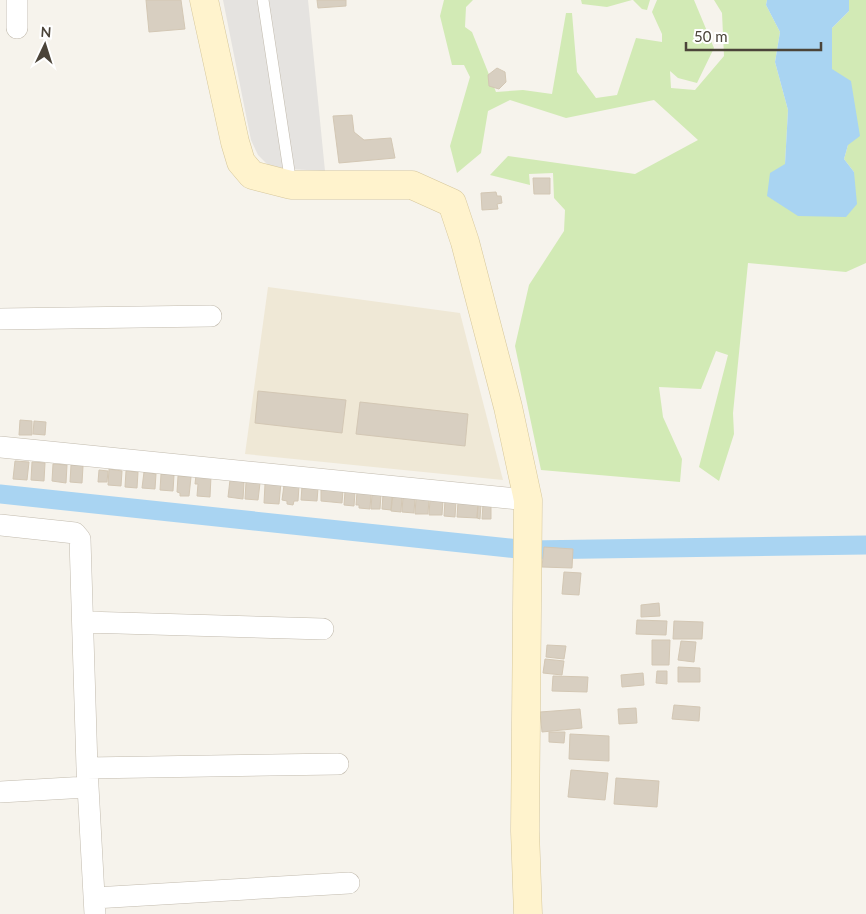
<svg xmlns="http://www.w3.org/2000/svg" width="866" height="914" viewBox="0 0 866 914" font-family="Lato,sans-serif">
<rect width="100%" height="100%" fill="#f6f3ec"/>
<path fill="#efe8d6" d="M268 287 460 313 503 480 245 454Z"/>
<path fill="#d2eab5" d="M444 0H473L466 7 465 27 472 32 496 92 523 90 552 94 566 13H572L577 72 596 98 617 95 636 38 662 42V34L652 12 657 0H694L714 48 697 83 678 78 670 71 671 88 695 90 724 56 722 13 714 0H767L766 5 780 32 775 62 788 110 785 164 854 172 844 159 848 145 832 69V28L849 11V0H866V263L846 272 748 263 733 413 734 434 719 481 699 467 728 355 716 351 701 389 659 387 663 417 682 459 680 482 541 470 515 346 529 285 564 231 565 210 554 198 553 173 529 174 530 185 490 175 508 156 635 174 698 140 654 100 566 118 510 100 488 111 481 153 457 173 450 146 470 77 464 65H452L440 16Z
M581 0H632L607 7 582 4Z
M633 0H650L647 10 642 9Z"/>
<path fill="#e5e3e0" d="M223 0H308L325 171 271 168 258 155 251 140Z"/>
<path fill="#a9d4f2" d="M767 0H849V11L832 28V69L851 81 860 136 848 145 844 159 854 172 857 204 846 217 798 216 767 196 770 173 785 164 788 110 775 62 780 32 766 5Z"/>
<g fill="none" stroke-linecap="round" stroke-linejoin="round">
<path stroke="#a9d4f2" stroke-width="19" d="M0 494 528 550 866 545"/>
</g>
<path fill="#d8cfc1" stroke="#d3c7b4" d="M146 0H181L185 29 149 32Z
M317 0H346V6L318 8Z
M497 68 505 72 506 82 499 89 489 86 488 75Z
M352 115 354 132 364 140 391 138 395 158 339 163 333 116Z
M533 178H550V194H534Z
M496 192 497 196H501L502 203 497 204 498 209 482 210 481 193Z
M258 391 346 400 342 433 255 423Z
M360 402 468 414 465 446 356 434Z
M20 420 32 421V435H19Z
M34 421 46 422 45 435 33 434Z
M15 461 29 462 27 480 13 479Z
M32 462 45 463 44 481 31 480Z
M53 464 67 465 66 483 52 481Z
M71 465 83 466 82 483 70 482Z
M109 469 122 471 121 486 108 485Z
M99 470 108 471 107 482H98Z
M126 471 138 472 137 488 125 487Z
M144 472 156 474 155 489 142 488Z
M161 474 174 475 173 491 160 490Z
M196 475 211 476 210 497 197 496 198 484H195Z
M178 476 191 477 189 496H180V493L177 492Z
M230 480 244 482 243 499 228 497Z
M246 482 260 483 258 500 245 499Z
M281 482 279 504 264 503 265 484Z
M284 485 299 486 298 501H294L293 505 287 504V501L282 500Z
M302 486 318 488 317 501 301 500Z
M321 488 343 490 342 503 321 501Z
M345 491 355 492 354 506 344 505Z
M357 492 371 494 370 509 359 508V505H356Z
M372 494H381L380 509H371Z
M383 494 392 495 391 510 382 509Z
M393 495 402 496 401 512 391 511Z
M403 496 415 498 414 513 402 512Z
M416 498 429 499 428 514H415Z
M430 499 443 500 442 515H429Z
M445 500 456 501 455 517 444 516Z
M458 502 478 504 477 518 457 517Z
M478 504H481L480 519 477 518Z
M483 504 491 505V519H482Z
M544 547 573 549 572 568 542 567Z
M564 572 581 573 579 595 562 594Z
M659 603 660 616 641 617V605Z
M637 620 667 621 666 635 636 634Z
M674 621 703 622 702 639H673Z
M652 640H670L669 665H652Z
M681 641 696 642 694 662 678 660Z
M547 645 566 646 564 659 546 657Z
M545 659 564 661 562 675 543 673Z
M678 667 700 668V682H678Z
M657 671H667V684L656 683Z
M643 673 644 685 622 687 621 675Z
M553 676 588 677 587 692 552 691Z
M674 705 700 707 699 721 672 719Z
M636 708 637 723 619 724 618 709Z
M580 709 582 728 542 732 540 712Z
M549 732H565L564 743 549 742Z
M570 734 609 736V761L569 759Z
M571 770 608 773 605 800 568 797Z
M616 778 659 781 657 807 614 804Z"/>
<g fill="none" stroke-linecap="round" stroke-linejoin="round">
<defs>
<path id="lane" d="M263 0 291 184"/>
<path id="street" d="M17 0V28
M0 319 211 316
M0 447 528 500
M0 525 66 532 75 533 80 539 87 768 95 914
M84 622 323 629
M87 768 338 764
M0 792 87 787
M94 898 349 883"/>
<path id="secondary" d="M204 0 235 142 241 162 252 175 291 185H412L452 203 465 242 508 407 528 500 525 831 528 914"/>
</defs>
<use href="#lane" stroke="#c2bbae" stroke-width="12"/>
<use href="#street" stroke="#c2bbae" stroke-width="22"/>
<use href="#secondary" stroke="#d6c79b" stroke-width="29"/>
<use href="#lane" stroke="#fff" stroke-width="11"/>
<use href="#street" stroke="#fff" stroke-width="21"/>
<use href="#secondary" stroke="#fff3cd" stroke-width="28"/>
</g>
<g transform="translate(45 45) rotate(4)" stroke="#ffffff" stroke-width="4" paint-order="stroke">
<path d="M0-4L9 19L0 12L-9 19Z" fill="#4b4439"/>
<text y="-8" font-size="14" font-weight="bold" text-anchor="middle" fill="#4b4439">N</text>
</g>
<path d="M686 42v8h135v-8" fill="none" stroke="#4b4439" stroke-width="2.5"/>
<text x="694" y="42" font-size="15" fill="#4b4439" stroke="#ffffff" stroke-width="4" paint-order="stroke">50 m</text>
</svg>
